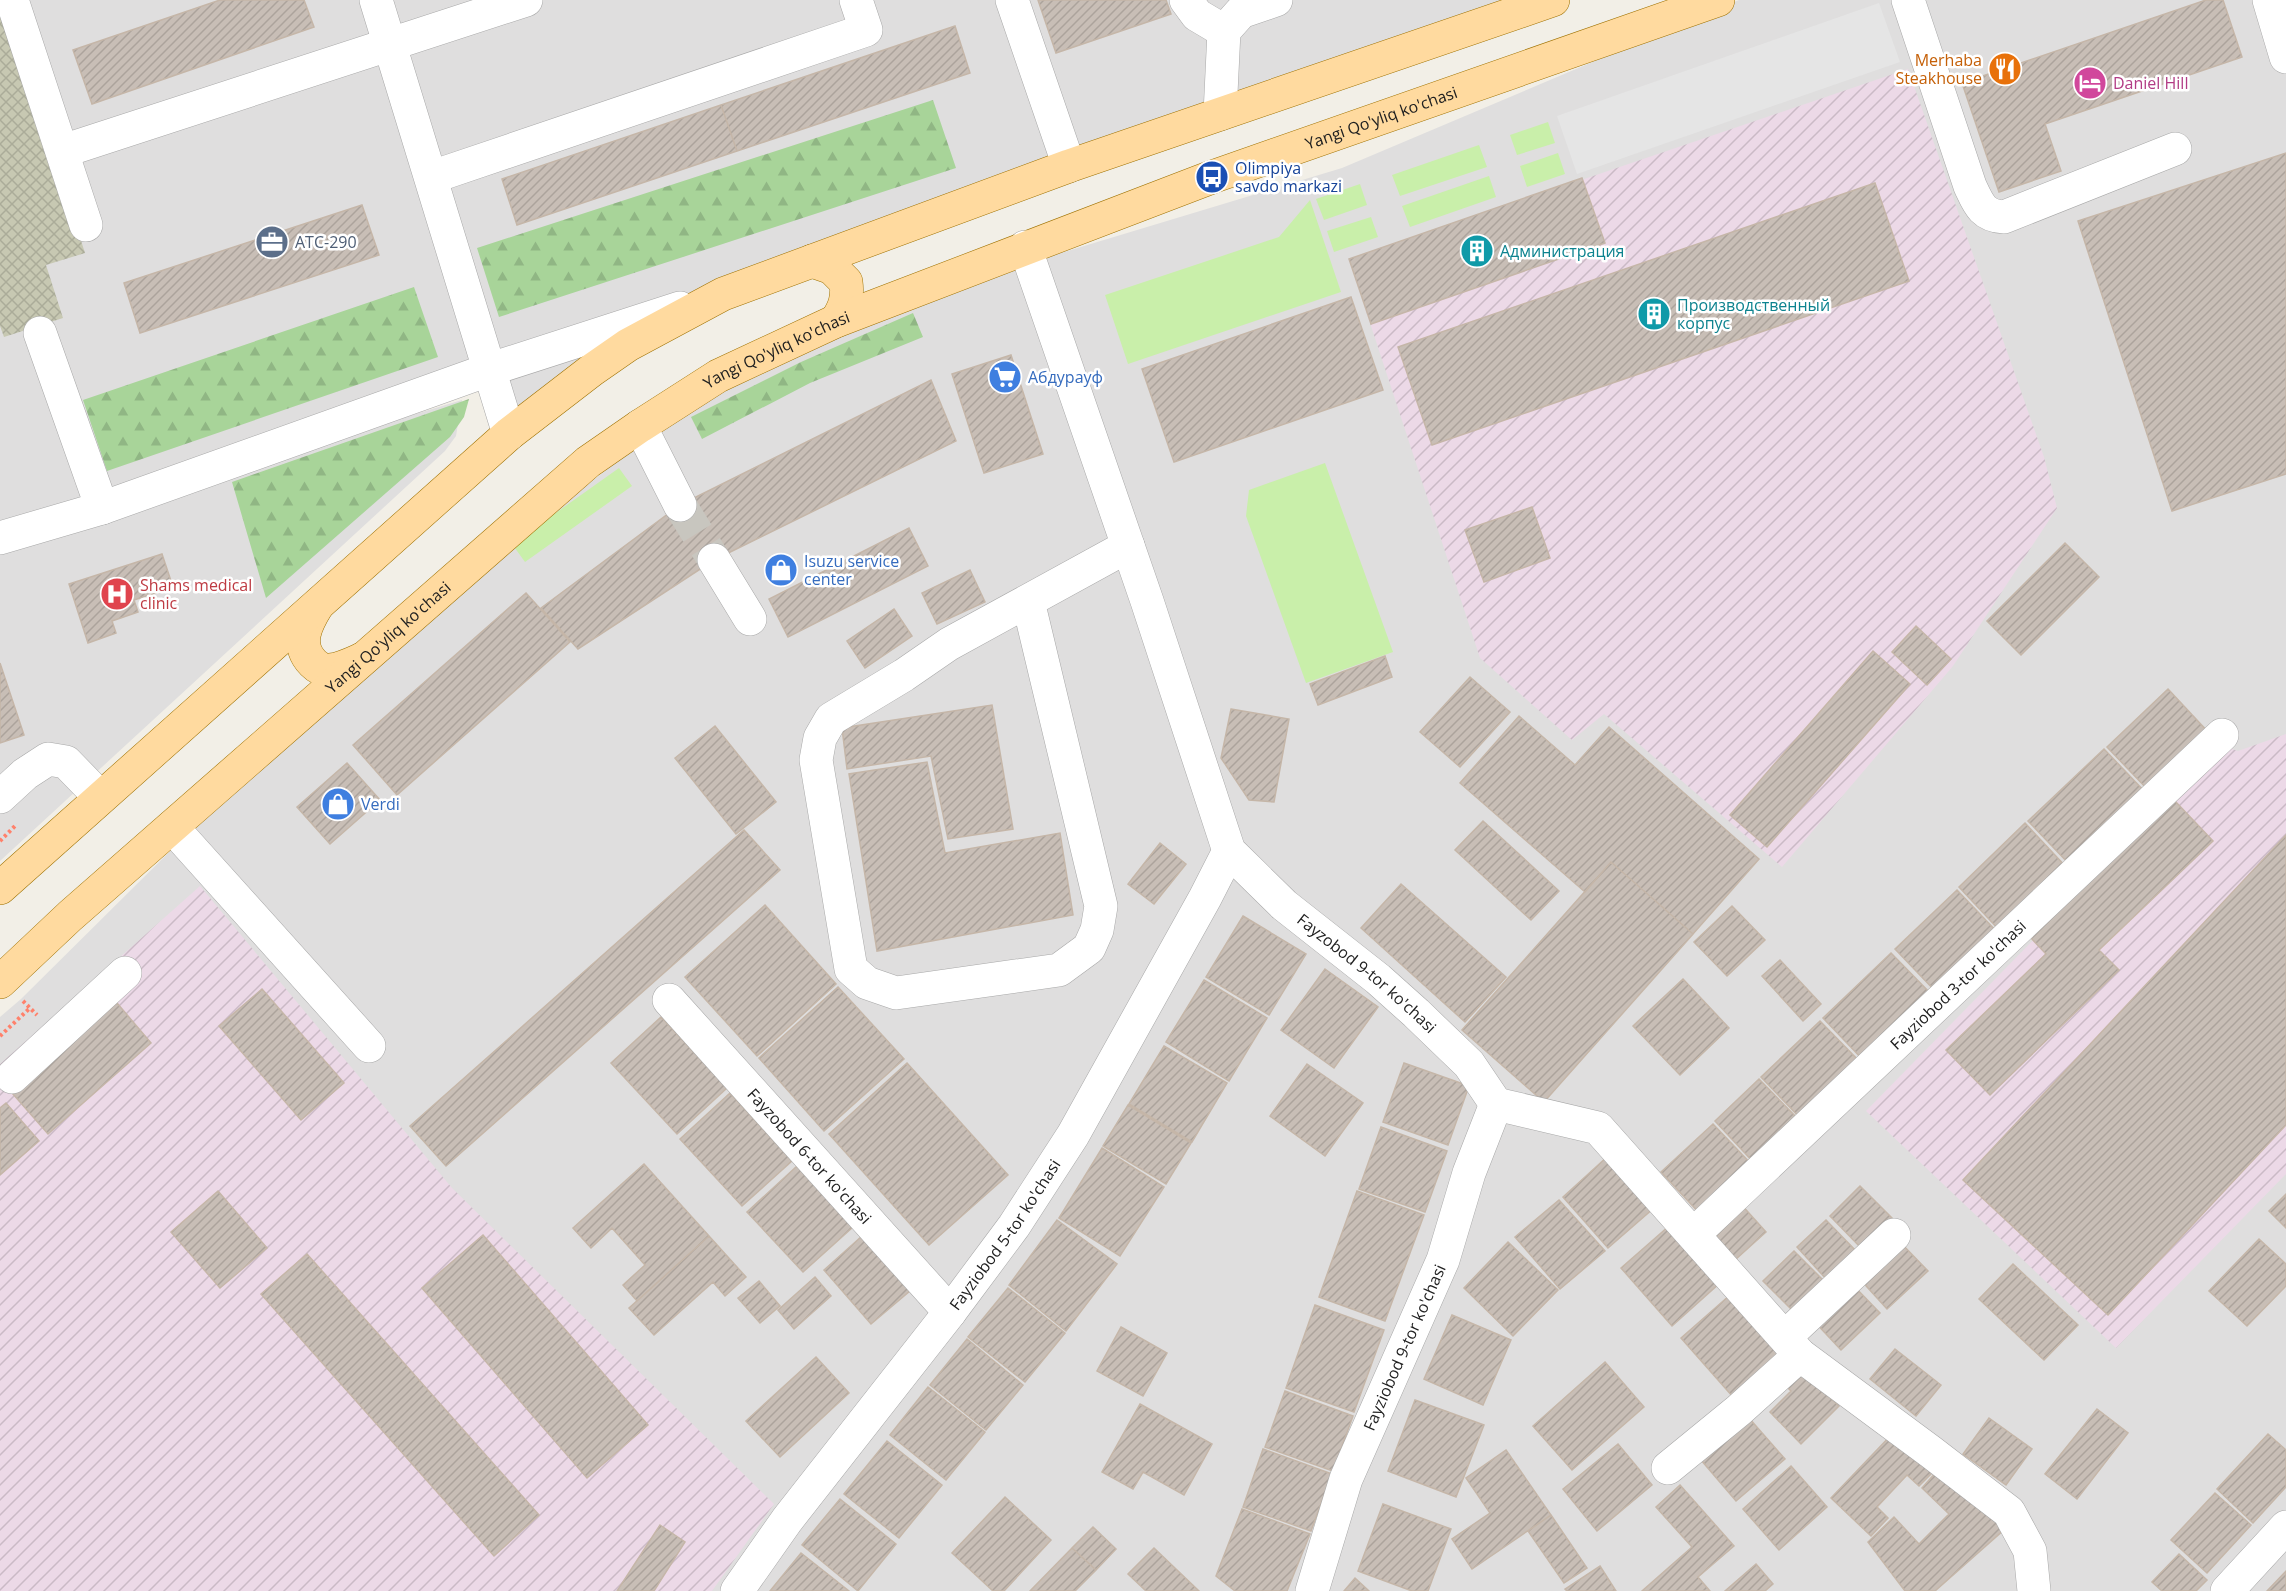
<svg xmlns="http://www.w3.org/2000/svg" width="2286" height="1591" viewBox="0 0 2286 1591" font-family="'Open Sans',sans-serif">
<defs>
<pattern id="industrial-furrows" width="10" height="10" patternUnits="userSpaceOnUse" patternTransform="scale(1.5)"><rect width="10" height="10" fill="#ecd9e7"/><path d="M-1 1l2-2M0 10L10 0M9 11l2-2" fill="none" stroke="#cabac6"/></pattern>
<pattern id="construction-cross-hatch" width="8" height="8" patternUnits="userSpaceOnUse" patternTransform="scale(1.5)"><rect width="8" height="8" fill="#c7c8b2"/><path d="M0 0l8 8M0 8l8-8" fill="none" stroke="#abac99"/></pattern>
<pattern id="forest-firs" width="22" height="20" patternUnits="userSpaceOnUse" patternTransform="scale(1.5)"><rect width="22" height="20" fill="#a8d499"/><path d="M5 1l3.5 6h-7zM16 11l3.5 6h-7z" fill="#90b684"/></pattern>
<pattern id="building-hatch" width="6" height="6" patternUnits="userSpaceOnUse" patternTransform="scale(1.5)"><rect width="6" height="6" fill="#c8beb6"/><path d="M-1 1l2-2M0 6l6-6M5 7l2-2" fill="none" stroke="#aca39c"/></pattern>
</defs>
<rect width="100%" height="100%" fill="#f2efe7"/>
<path fill="#dfdede" d="M0 0H1553L723 294 509 434 491 369 119 503 462 400 456 436 445 451 0 861Z
M1739 0H2286V1591H0V1017L21 999 365 658 650 436 836 321 1342 168Z"/>
<path fill="url(#industrial-furrows)" d="M1908 69 2044 457 2057 508 1953 666 1782 867 1604 714 1572 740 1480 658 1349 259Z
M2286 734V1174L2116 1348 1866 1111 2223 746 2238 751Z
M200 886 452 1188 774 1504 712 1591H0V1064Z"/>
<path fill="url(#construction-cross-hatch)" d="M0 0H3L85 253 46 265 63 318 4 337 0 326Z"/>
<path fill="#c9efaa" d="M1548 122 1555 143 1517 155 1510 135Z
M1479 145 1487 167 1400 196 1392 175Z
M1558 153 1565 174 1527 187 1520 166Z
M1489 176 1496 197 1410 227 1402 206Z
M1360 184 1367 205 1324 220 1316 199Z
M1310 200 1341 292 1128 364 1105 295 1279 237Z
M1371 217 1378 237 1334 252 1327 231Z
M1325 463 1393 652 1306 683 1246 516 1249 490Z
M619 468 632 486 525 562 512 544Z"/>
<path fill="url(#forest-firs)" d="M933 100 956 168 499 317 477 248Z
M414 287 438 357 107 471 83 400Z
M913 313 923 337 810 383 702 439 691 417 801 362Z
M469 399 464 417 450 437 266 598 232 482Z"/>
<path fill="#e5e5e5" d="M1879 3 1900 62 1577 174 1557 116Z"/>
<path fill="url(#building-hatch)" stroke="#c5b6a8" stroke-width="1.5" d="M220 0H304L314 27 92 104 73 50Z
M1038 0H1166L1171 14 1056 53Z
M2206 0H2223L2242 57 2045 124 2061 171 1999 192 1962 83Z
M955 26 970 73 737 151 721 105Z
M721 105 737 151 517 225 502 179Z
M2286 153V474L2172 511 2078 221Z
M1582 178 1605 243 1371 324 1349 259Z
M1875 183 1909 281 1432 445 1398 347Z
M362 205 379 255 140 333 124 283Z
M1351 297 1383 390 1174 462 1142 369Z
M1011 355 1043 454 984 473 952 374Z
M931 380 956 441 714 560 578 649 541 608 680 505Z
M1532 507 1550 558 1484 582 1465 530Z
M909 528 928 566 788 637 769 599Z
M2065 543 2099 577 2021 655 1987 621Z
M162 554 173 587 134 600 138 612 112 621 116 633 88 643 69 584Z
M970 570 985 602 937 624 922 593Z
M526 593 570 642 397 795 353 745Z
M894 609 912 636 865 668 847 641Z
M1916 626 1951 659 1927 685 1892 652Z
M1873 651 1910 684 1767 847 1730 815Z
M1385 656 1392 677 1318 705 1310 684Z
M0 663 24 735 0 743Z
M1470 677 1510 712 1460 767 1420 732Z
M2168 689 2210 734 2149 791 2107 747Z
M992 705 1013 829 948 839 931 756 847 769 842 728Z
M1231 709 1289 719 1274 802 1249 800 1221 758Z
M1519 716 1575 765 1609 727 1759 859 1693 934 1611 862 1585 892 1460 783Z
M715 726 776 802 736 834 675 758Z
M2104 749 2147 794 2071 866 2028 821Z
M927 762 945 853 1060 833 1073 915 877 951 849 774Z
M347 763 380 800 330 844 297 807Z
M2175 801 2213 841 2099 950 2119 970 1990 1095 1946 1050 2046 954 2031 938Z
M1483 821 1559 891 1531 920 1455 850Z
M2025 823 2068 869 2001 932 1959 887Z
M744 830 780 870 446 1166 410 1126Z
M2286 835V1125L2108 1315 1963 1180Z
M1160 843 1186 864 1154 904 1128 884Z
M1611 862 1693 934 1544 1102 1462 1030Z
M1401 884 1506 977 1465 1022 1361 928Z
M1957 890 1999 934 1937 993 1895 949Z
M765 905 836 984 757 1056 685 977Z
M1732 906 1765 940 1727 976 1694 942Z
M1243 916 1306 954 1269 1015 1206 977Z
M1891 953 1934 997 1865 1062 1823 1018Z
M1780 960 1821 1004 1803 1021 1762 976Z
M1325 969 1378 1007 1334 1068 1281 1030Z
M1683 979 1729 1028 1680 1075 1633 1026Z
M1204 980 1267 1018 1229 1081 1166 1042Z
M838 987 904 1059 824 1131 759 1058Z
M262 989 344 1083 301 1120 219 1026Z
M117 1003 151 1043 48 1134 13 1094Z
M661 1017 727 1088 677 1134 611 1063Z
M1820 1021 1862 1064 1803 1121 1761 1077Z
M1164 1046 1227 1083 1192 1142 1129 1104Z
M907 1063 1008 1175 929 1245 829 1134Z
M1404 1063 1469 1086 1448 1145 1383 1122Z
M1307 1064 1363 1103 1325 1156 1270 1116Z
M1759 1079 1801 1122 1756 1165 1715 1121Z
M730 1093 792 1161 742 1206 680 1139Z
M6 1103 39 1141 0 1175V1108Z
M1128 1105 1191 1143 1166 1184 1103 1146Z
M1713 1124 1754 1167 1702 1216 1661 1172Z
M1381 1127 1447 1151 1425 1212 1359 1189Z
M1102 1148 1164 1187 1120 1256 1059 1218Z
M1608 1156 1654 1208 1608 1248 1563 1197Z
M644 1164 709 1236 637 1301 623 1285 645 1265 612 1228 591 1248 573 1228Z
M797 1166 853 1227 803 1272 747 1212Z
M1860 1186 1893 1219 1862 1249 1830 1216Z
M218 1191 267 1248 220 1288 171 1232Z
M1357 1191 1424 1215 1385 1321 1319 1297Z
M2286 1194V1228L2269 1211Z
M1559 1200 1605 1251 1560 1289 1515 1237Z
M1739 1202 1766 1232 1735 1260 1708 1230Z
M1057 1220 1117 1264 1066 1331 1009 1285Z
M1826 1220 1858 1253 1828 1281 1797 1247Z
M1669 1226 1720 1283 1672 1326 1621 1268Z
M483 1235 648 1425 587 1478 422 1288Z
M709 1236 746 1277 725 1296 713 1282 654 1335 629 1308Z
M862 1236 910 1291 871 1324 824 1270Z
M2259 1239 2286 1264V1286L2247 1326 2209 1291Z
M1898 1240 1928 1271 1887 1309 1858 1277Z
M1508 1242 1558 1290 1513 1336 1464 1288Z
M1794 1251 1826 1283 1795 1313 1763 1281Z
M307 1254 539 1515 494 1556 261 1294Z
M2013 1264 2078 1325 2044 1360 1979 1299Z
M815 1277 831 1296 794 1329 778 1310Z
M759 1281 780 1306 760 1323 738 1298Z
M1851 1283 1880 1313 1841 1350 1812 1319Z
M1008 1288 1065 1333 1025 1382 968 1337Z
M1730 1295 1783 1354 1733 1397 1681 1338Z
M1315 1305 1384 1330 1354 1412 1286 1388Z
M1452 1315 1511 1340 1483 1405 1424 1379Z
M1121 1327 1167 1353 1143 1396 1097 1371Z
M967 1339 1023 1385 986 1430 930 1385Z
M1895 1349 1941 1385 1916 1416 1870 1379Z
M816 1357 849 1393 780 1457 746 1421Z
M1605 1362 1644 1407 1572 1470 1533 1426Z
M1798 1366 1839 1406 1801 1444 1770 1412 1791 1391 1782 1382Z
M928 1387 985 1432 946 1480 890 1435Z
M1285 1391 1353 1416 1333 1471 1265 1447Z
M1415 1400 1484 1425 1456 1497 1388 1471Z
M1140 1404 1212 1444 1184 1495 1143 1472 1133 1489 1102 1472Z
M2097 1409 2128 1433 2077 1499 2045 1474Z
M1749 1418 1785 1459 1736 1501 1701 1460Z
M1989 1418 2032 1449 2006 1485 1963 1454Z
M1894 1432 1935 1470 1919 1486 1907 1475 1877 1507 1888 1518 1871 1536 1831 1498Z
M2268 1434 2286 1450V1487L2253 1523 2217 1489Z
M887 1441 942 1485 899 1538 844 1494Z
M1618 1444 1652 1485 1597 1531 1563 1489Z
M1263 1449 1332 1474 1311 1531 1243 1507Z
M1506 1450 1551 1515 1472 1569 1452 1539 1490 1513 1466 1478Z
M1791 1466 1827 1507 1779 1550 1743 1509Z
M1937 1471 2005 1529 1935 1591H1905L1868 1542 1894 1517 1919 1544 1949 1514 1922 1488Z
M1680 1485 1734 1546 1698 1577 1710 1591H1642L1692 1547 1656 1507Z
M2215 1493 2251 1525 2207 1573 2171 1540Z
M1005 1497 1051 1540 1004 1591H993L952 1553Z
M840 1499 896 1544 858 1591 802 1545Z
M1383 1504 1451 1529 1428 1591H1412L1358 1571Z
M1242 1509 1310 1534 1287 1591H1235L1216 1576Z
M1551 1515 1587 1568 1564 1583 1528 1531Z
M660 1525 685 1542 654 1591H617Z
M1093 1527 1116 1549 1096 1570 1072 1548Z
M1072 1548 1096 1570 1075 1591H1030Z
M1154 1548 1199 1591H1146L1128 1574Z
M801 1553 849 1591H770Z
M2179 1554 2207 1580 2196 1591H2162L2152 1582Z
M1756 1564 1773 1584 1765 1591H1725Z
M1600 1566 1616 1591H1567L1565 1589Z
M2286 1571V1591H2267Z
M1355 1578 1369 1591H1344Z"/>
<g fill="none" stroke-linecap="round" stroke-linejoin="round">
<path stroke="#c8c6bf" stroke-width="33" stroke-dasharray="33 16" stroke-linecap="butt" d="M680 505 714 560"/>
<defs>
<g id="minor">
<path d="M12 0 86 225"/>
<path d="M376 0 509 434"/>
<path d="M1012 0 1069 166"/>
<path d="M1186 0 1197 15 1224 31"/>
<path d="M1908 0 1970 186C1978 203 1982 216 2004 217L2175 149"/>
<path d="M2269 0 2286 57"/>
<path d="M1220 114 1224 31 1241 12 1276 0"/>
<path d="M63 151 526 0"/>
<path d="M432 177 866 30 856 0"/>
<path id="s1" d="M1025 247 1147 601 1229 851 1284 905 1378 979 1416 1013 1469 1064 1496 1104"/>
<path d="M40 333 102 508"/>
<path d="M640 426 680 505"/>
<path d="M0 538 102 508 491 369 680 308"/>
<path d="M714 560 750 619"/>
<path d="M1028 601 1101 906 1097 930 1089 948 1059 970 896 993 867 983 851 969 816 760 820 738 831 719 904 675 949 644 1128 546"/>
<path d="M0 797 25 774 48 759 66 762 100 797"/>
<path d="M172 827 369 1046"/>
<path id="s2" d="M669 1000 950 1312"/>
<path d="M12 1077 125 973"/>
<path d="M1496 1104 1598 1128 1800 1355 1931 1452 2009 1512 2030 1551 2034 1591"/>
<path id="s3" d="M1694 1234 2222 735"/>
<path d="M1785 1337 1894 1235"/>
<path d="M1668 1468 1739 1410 1800 1355"/>
<path id="s4" d="M737 1591 787 1520 950 1312 1014 1226 1073 1135 1205 898 1229 851"/>
<path id="s5" d="M1312 1591 1346 1479 1443 1260 1469 1173 1496 1104"/>
<path d="M2227 1591 2286 1527"/>
</g>
<g id="major">
<path d="M812 261 832 268 846 282C848 297 845 308 836 321"/>
<path d="M317 606C306 624 295 645 313 663 317 667 323 671 330 670 341 669 351 664 362 659"/>
<path d="M0 888 509 434 592 370 628 345 723 294 1069 166 1553 0"/>
<path id="s6" d="M0 982 70 916 588 462 640 426 718 376 836 321 1212 177 1718 0"/>
</g>
</defs>
<use href="#minor" stroke="#a8a8a8" stroke-width="34"/>
<use href="#major" stroke="#9e7100" stroke-width="34"/>
<path stroke="#ff816b" stroke-width="4" stroke-dasharray="3 3" stroke-linecap="butt" d="M0 841 17 824
M23 1001 37 1015
M0 1036 30 1008"/>
<use href="#minor" stroke="#fff" stroke-width="33"/>
<use href="#major" stroke="#ffda9f" stroke-width="33"/>
</g>
<defs>
<symbol id="restaurant-disc" viewBox="-11 -11 22 22"><circle r="9.5" fill="#e8710a" stroke="#fff"/><path d="M-5-6h1v4h1v-4h1v4h1v-4h1v5L-1.5 .5V6h-2V.5L-5-1ZM5-6V6H3V1.5H1.5Q1.5-4 5-6Z" fill="#fff"/></symbol>
<symbol id="hotel-disc" viewBox="-11 -11 22 22"><circle r="9.5" fill="#d1479c" stroke="#fff"/><path d="M-6-4.5h1.5V1H6V5H4.5V3h-9V5H-6ZM-4 0a1.8 1.8 0 1 1 3.6 0ZM.5 0V-2.5h3Q6-2.5 6 0Z" fill="#fff"/></symbol>
<symbol id="bus-disc" viewBox="-11 -11 22 22"><circle r="9.5" fill="#1a4fb4" stroke="#fff"/><path d="M-5-6H5V4H4V6H2V4H-2V6H-4V4H-5ZM-3.5-4V0h7V-4ZM-3.5 1.2v1.5H-2V1.2ZM2 1.2v1.5H3.5V1.2Z" fill="#fff"/></symbol>
<symbol id="office-disc" viewBox="-11 -11 22 22"><circle r="9.5" fill="#5c6f8a" stroke="#fff"/><path d="M-6-3h4V-5.5h4V-3h4V5H-6ZM-1-4.5V-3h2v-1.5ZM-6 0V1H6V0Z" fill="#fff"/></symbol>
<symbol id="building-disc" viewBox="-11 -11 22 22"><circle r="9.5" fill="#0f9aa8" stroke="#fff"/><path d="M-4-6H4V6H1V3H-1V6H-4ZM-2.5-4.3h1.7v1.8h-1.7ZM.8-4.3h1.7v1.8H.8ZM-2.5-1h1.7V.8h-1.7ZM.8-1h1.7V.8H.8Z" fill="#fff"/></symbol>
<symbol id="supermarket-disc" viewBox="-11 -11 22 22"><circle r="9.5" fill="#3f7fe0" stroke="#fff"/><path d="M-6-5.5h2.5l.6 2H6L4.5 2H-2.5L-4.4-4H-6ZM-1.5 3.2a1.3 1.3 0 1 0 .1 0ZM3 3.2a1.3 1.3 0 1 0 .1 0Z" fill="#fff"/></symbol>
<symbol id="shop-disc" viewBox="-11 -11 22 22"><circle r="9.5" fill="#3f7fe0" stroke="#fff"/><path d="M-5-2.5h2.3a2.7 3.5 0 0 1 5.4 0H5L5.5 6h-11ZM-1.5-2.5h3a1.5 2.3 0 0 0-3 0Z" fill="#fff"/></symbol>
<symbol id="hospital-disc" viewBox="-11 -11 22 22"><circle r="9.5" fill="#e0444e" stroke="#fff"/><path d="M-5-5h3v3.5h4V-5h3V5h-3V1.5h-4V5h-3Z" fill="#fff"/></symbol>
</defs>
<g fill-rule="evenodd">
<use href="#restaurant-disc" x="1986" y="50" width="38" height="38"/>
<use href="#hotel-disc" x="2071" y="64" width="38" height="38"/>
<use href="#bus-disc" x="1193" y="158" width="38" height="38"/>
<use href="#office-disc" x="253" y="223" width="38" height="38"/>
<use href="#building-disc" x="1458" y="232" width="38" height="38"/>
<use href="#building-disc" x="1635" y="295" width="38" height="38"/>
<use href="#supermarket-disc" x="986" y="358" width="38" height="38"/>
<use href="#shop-disc" x="762" y="551" width="38" height="38"/>
<use href="#hospital-disc" x="98" y="575" width="38" height="38"/>
<use href="#shop-disc" x="319" y="785" width="38" height="38"/>
</g>
<g text-anchor="middle" stroke-width="5" stroke-linejoin="round" paint-order="stroke">
<g font-size="16" fill="#c56008" stroke="#fff" text-anchor="end">
<text x="1982" y="66">Merhaba<tspan x="1982" dy="18">Steakhouse</tspan></text>
</g>
<g font-size="16" fill="#b23c85" stroke="#fff" text-anchor="start">
<text x="2113" y="89">Daniel Hill</text>
</g>
<g font-size="16" fill="#212121" stroke="#fff">
<text dy="6" stroke="none"><textPath href="#s6" startOffset="1653">Yangi Qo'yliq ko'chasi</textPath></text>
<text dy="6" stroke="none"><textPath href="#s6" startOffset="1005">Yangi Qo'yliq ko'chasi</textPath></text>
<text dy="6" stroke="none"><textPath href="#s6" startOffset="519">Yangi Qo'yliq ko'chasi</textPath></text>
<text dy="6" stroke="none"><textPath href="#s1" startOffset="822">Fayzobod 9-tor ko'chasi</textPath></text>
<text dy="6" stroke="none"><textPath href="#s3" startOffset="363">Fayziobod 3-tor ko'chasi</textPath></text>
<text dy="6" stroke="none"><textPath href="#s2" startOffset="210">Fayzobod 6-tor ko'chasi</textPath></text>
<text dy="6" stroke="none"><textPath href="#s4" startOffset="446">Fayziobod 5-tor ko'chasi</textPath></text>
<text dy="6" stroke="none"><textPath href="#s5" startOffset="261">Fayziobod 9-tor ko'chasi</textPath></text>
</g>
<g font-size="16" fill="#164399" stroke="#fff" text-anchor="start">
<text x="1235" y="174">Olimpiya<tspan x="1235" dy="18">savdo markazi</tspan></text>
</g>
<g font-size="16" fill="#4e5e75" stroke="#fff" text-anchor="start">
<text x="295" y="248">ATC-290</text>
</g>
<g font-size="16" fill="#0d838f" stroke="#fff" text-anchor="start">
<text x="1500" y="257">Администрация</text>
<text x="1677" y="311">Производственный<tspan x="1677" dy="18">корпус</tspan></text>
</g>
<g font-size="16" fill="#366cbe" stroke="#fff" text-anchor="start">
<text x="1028" y="383">Абдурауф</text>
<text x="804" y="567">Isuzu service<tspan x="804" dy="18">center</tspan></text>
<text x="361" y="810">Verdi</text>
</g>
<g font-size="16" fill="#be3a42" stroke="#fff" text-anchor="start">
<text x="140" y="591">Shams medical<tspan x="140" dy="18">clinic</tspan></text>
</g>
</g>
</svg>
